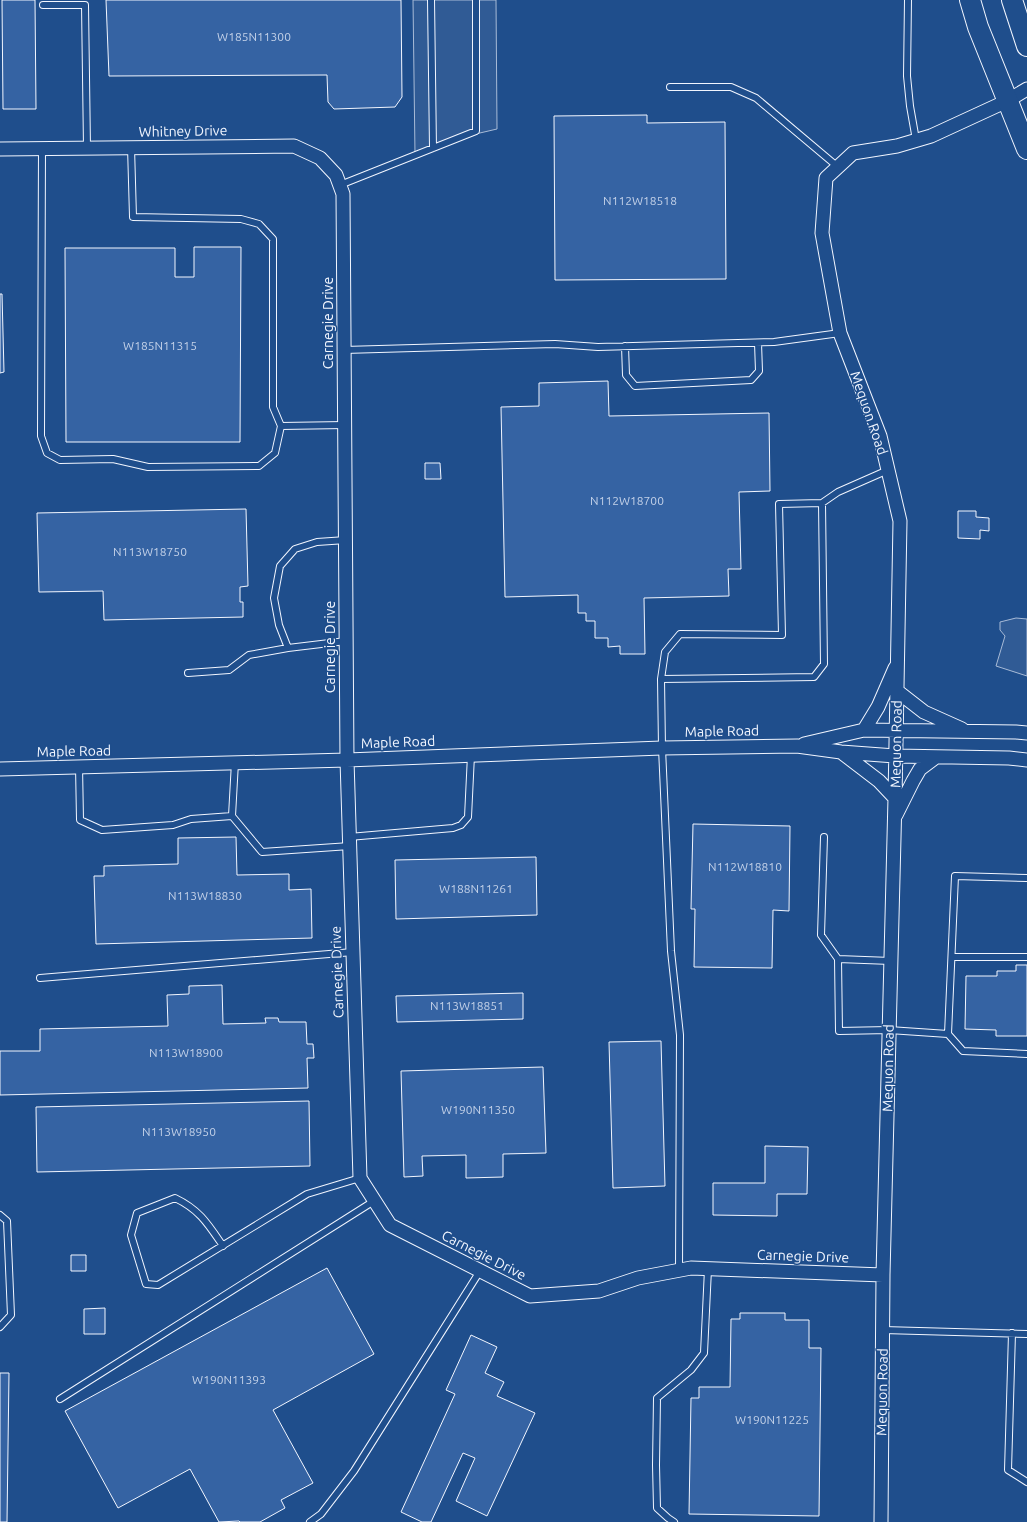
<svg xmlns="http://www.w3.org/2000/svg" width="1027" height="1522" viewBox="0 0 1027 1522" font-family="Ubuntu,sans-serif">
<rect width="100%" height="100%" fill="#1f4e8c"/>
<path fill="#305b95" stroke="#a8bbd7" d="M413 0H496L497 129 454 139 415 155Z
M1016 618 1027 619V676L996 666 1005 636 1000 630V622Z"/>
<path fill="#3563a3" stroke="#f2f6ff" d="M2 0H35L36 109H3Z
M106 0H401L402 97 395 107 334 109 328 102 327 75 109 76Z
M647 115V123L725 122 726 279 555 280 554 116Z
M194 247H241L240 442H66L65 248H175V277H194Z
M0 294H2L4 372 0 373Z
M608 381 609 416 769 413 770 491 739 492 741 569H728L729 596 644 598 645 654H620V646L608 647V638H595V621H586V613H578V595L505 597 501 407 539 406V383Z
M425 463H440L441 479H425Z
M246 509 248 586 240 587V602H243V617L104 620 103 591 39 592 37 513Z
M958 511H976V517L989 518V531L980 530V539L958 538Z
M693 824 790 826 789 911 773 910 772 968 694 967 695 909H691Z
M236 837 237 875 289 874V890L311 889 312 938 96 944 94 876H104V866L178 864V838Z
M536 857 537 915 396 919 395 860Z
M1016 965H1027V1036H996V1030L965 1029 966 976H997V971H1016Z
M222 985 223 1024 266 1023 265 1018H278L279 1022H306L307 1044H313L314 1058H307L308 1088 0 1095V1051H40V1029L168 1026 167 995 189 994V986Z
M523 993V1019L397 1022 396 996Z
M661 1041 665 1186 613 1188 609 1042Z
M543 1067 546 1153 503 1154V1177L466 1178V1155L422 1156 423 1176 404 1177 401 1071Z
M309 1101 310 1166 37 1172 36 1107Z
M765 1146 808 1147 807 1194H777V1216L713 1215V1183H765Z
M71 1255H86V1271H71Z
M327 1268 374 1354 273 1410 313 1483 281 1500 285 1508 260 1522H240L239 1521 219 1522 190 1469 118 1508 65 1411Z
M105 1308V1334H84V1309Z
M740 1313H785V1320H809V1348H821L819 1516 689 1514 691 1398H699V1387H730L731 1319H740Z
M471 1335 497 1347 485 1373 504 1382 497 1396 535 1413 487 1516 456 1501 475 1458 463 1453 431 1522H422L401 1512 455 1394 446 1390Z
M0 1373H9L7 1522H0Z"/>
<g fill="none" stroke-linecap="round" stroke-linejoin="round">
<defs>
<path id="lane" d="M431 0 433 148
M908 0 907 76 910 106 916 140
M43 5H85L87 148
M670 87H731L756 98 838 167
M131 147 133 217 241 219 259 224 273 239V407L281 426
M42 148 41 436 47 453 60 460 113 459 148 467 259 466 275 453 281 426 345 425
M340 185 476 131V0
M625 346 626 375 635 386 751 380 759 371 758 343
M344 350 555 344 598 347 774 342 840 333
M288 648 279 625 274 598 280 566 295 549 317 542 346 540
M188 673 229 670 249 655 288 648 346 641
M661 679 814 677 824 664 822 503 838 492 888 470
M79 766 80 820 102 830 173 825 191 819 232 816 262 852 350 846
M232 816 235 762
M349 837 453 828 461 825 468 817 471 755
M824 837 821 935 838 959
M952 957H1027
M891 961 838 959 839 1031 889 1030 948 1034 963 1051 1027 1054
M40 978 353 952
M948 1034 955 876 1027 878
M0 1215 7 1221 11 1315 0 1327
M223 1246C208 1224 200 1210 175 1198L137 1213 131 1235 146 1284 158 1285 307 1194 360 1178
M679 1270 680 1035 671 951 662 748 661 679 665 652 680 634 782 635 779 504 822 503
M883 1330 1027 1334
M1012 1333 1008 1470 1027 1482
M60 1399 374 1201
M310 1522 321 1514 354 1471 480 1271
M674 1522 668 1518 657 1508 656 1465 657 1398 691 1370 704 1353 708 1269"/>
<path id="street" d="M0 149 294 146 320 158 336 175 343 194 347 760 360 1178 390 1225 530 1296 599 1291 638 1278 691 1268 883 1275
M897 691 924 712 962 729
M864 730 878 707 895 668
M804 744 864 730 1016 732 1027 733
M841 752 879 781 895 798
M0 769 347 760 662 748 797 746 841 752 895 756 1009 758 1027 760
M896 815 913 781 920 769 936 757
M881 1522 883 1275 895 798 900 521 880 436 840 333 822 233 826 178 853 153 897 146 931 136 1007 101 1027 89"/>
<path id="primary" d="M970 0 978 27 1027 149
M1012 0 1027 46"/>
</defs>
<use href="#lane" stroke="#f2f6ff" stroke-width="8"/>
<use href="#street" stroke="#f2f6ff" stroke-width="15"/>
<use href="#primary" stroke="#f2f6ff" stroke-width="22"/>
<use href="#lane" stroke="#1f4e8c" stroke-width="6"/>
<use href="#street" stroke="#1f4e8c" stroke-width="13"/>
<use href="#primary" stroke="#1f4e8c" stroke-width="20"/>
</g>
<g text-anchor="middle" stroke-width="3" stroke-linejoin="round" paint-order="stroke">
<g font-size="12" fill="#c3d1e8">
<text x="254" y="41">W185N11300</text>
<text x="640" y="205">N112W18518</text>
<text x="160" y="350">W185N11315</text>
<text x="627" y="505">N112W18700</text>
<text x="150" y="556">N113W18750</text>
<text x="745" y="871">N112W18810</text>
<text x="476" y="893">W188N11261</text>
<text x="205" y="900">N113W18830</text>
<text x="467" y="1010">N113W18851</text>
<text x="186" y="1057">N113W18900</text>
<text x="478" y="1114">W190N11350</text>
<text x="179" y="1136">N113W18950</text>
<text x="229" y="1384">W190N11393</text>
<text x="772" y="1424">W190N11225</text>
</g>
<g font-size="14" fill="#f2f6ff" stroke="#1f4e8c">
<text transform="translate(183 131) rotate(-1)" y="5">Whitney Drive</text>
<text transform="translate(328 323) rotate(-90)" y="5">Carnegie Drive</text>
<text transform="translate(869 413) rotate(71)" y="5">Mequon Road</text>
<text transform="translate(330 647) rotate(-90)" y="5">Carnegie Drive</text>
<text transform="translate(722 731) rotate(-1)" y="5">Maple Road</text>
<text transform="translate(398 742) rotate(-2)" y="5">Maple Road</text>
<text transform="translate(896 744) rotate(-89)" y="5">Mequon Road</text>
<text transform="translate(74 751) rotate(-1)" y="5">Maple Road</text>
<text transform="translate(337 972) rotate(-92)" y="5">Carnegie Drive</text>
<text transform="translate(888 1068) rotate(-89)" y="5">Mequon Road</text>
<text transform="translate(484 1255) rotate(27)" y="5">Carnegie Drive</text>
<text transform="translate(803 1256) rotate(2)" y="5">Carnegie Drive</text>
<text transform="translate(882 1392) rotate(-89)" y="5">Mequon Road</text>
</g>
</g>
</svg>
